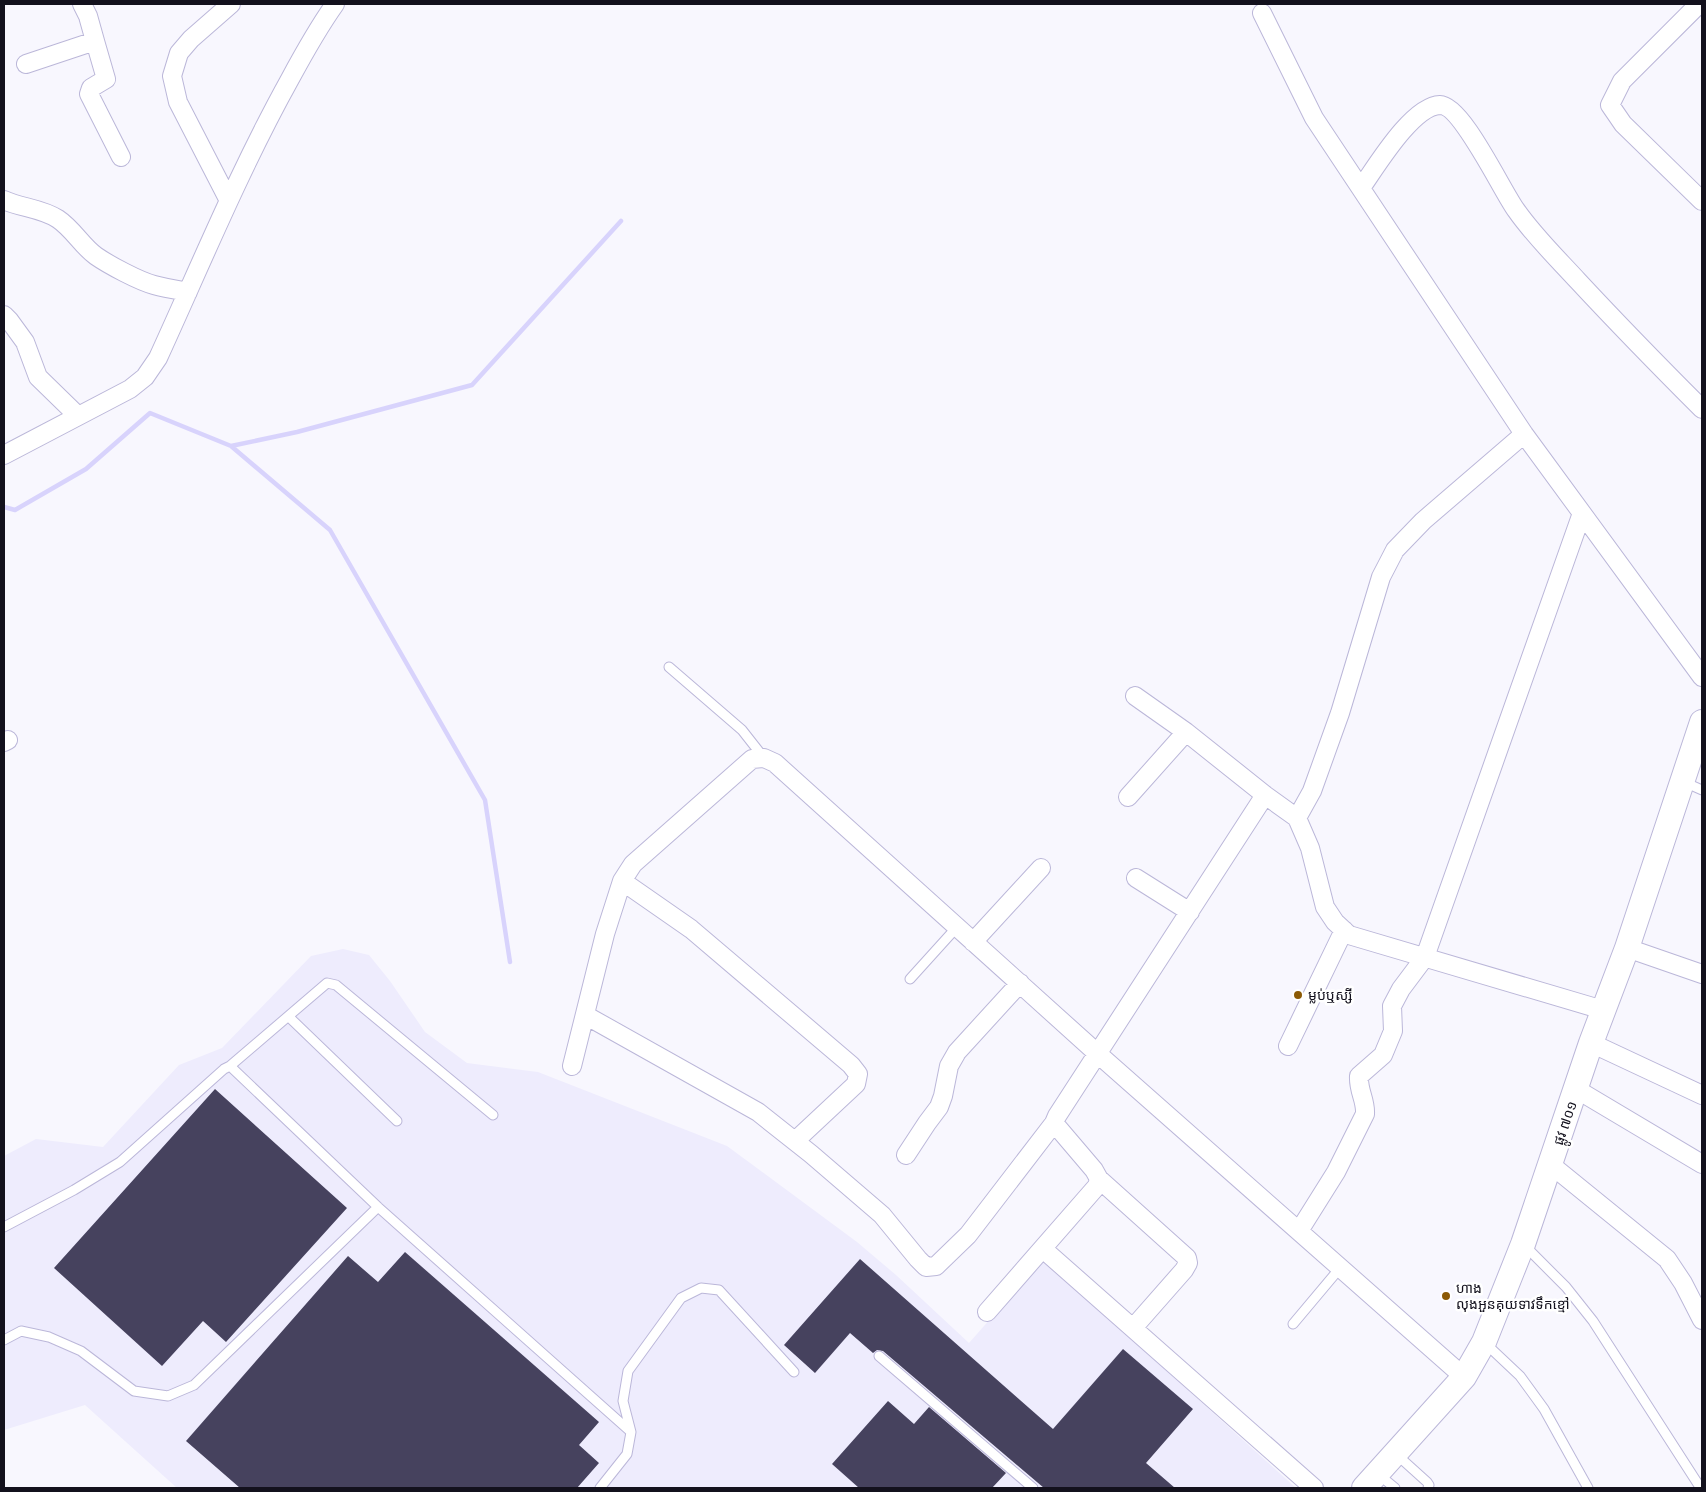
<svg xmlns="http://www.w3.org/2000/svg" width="1706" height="1492" viewBox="0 0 1706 1492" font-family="'Golos Text','Noto Sans Khmer',sans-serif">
<rect width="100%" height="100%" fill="#f8f7fe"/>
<path fill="#eeecfd" d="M343 949 369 955 390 981 425 1032 467 1063 538 1072 727 1146 857 1242 896 1275 969 1343 1043 1259 1296 1488H177L85 1405 4 1430V1156L36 1139 103 1147 179 1065 222 1048 311 956Z"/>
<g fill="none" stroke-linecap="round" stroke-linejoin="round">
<path stroke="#d8d3fc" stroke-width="4.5" d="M231 446 297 432 472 385 621 221
M4 507 15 510 86 469 150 413 231 446 330 530 485 800 510 962"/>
</g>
<path fill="#46425e" d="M215 1089 347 1208 226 1342 203 1321 162 1366 54 1268Z
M405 1252 599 1422 579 1445 599 1463 577 1488H240L186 1441 348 1256 378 1282Z
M860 1259 1053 1429 1123 1349 1193 1409 1146 1463 1175 1488H1044L883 1351 877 1350 873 1353 850 1333 815 1373 784 1345Z
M888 1401 914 1424 929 1407 1006 1473 992 1488H859L832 1464Z"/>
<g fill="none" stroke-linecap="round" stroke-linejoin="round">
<defs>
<path id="service" d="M669 667 742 730 764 758
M1684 782 1702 790
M910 979 957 927
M289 1017 397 1121
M230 1066 327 983 336 985 493 1115
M4 1227 74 1190 120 1162 224 1069 230 1066 378 1207 631 1432
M1525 1246 1566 1287 1593 1321 1698 1484
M1293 1324 1340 1268
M4 1340 21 1331 49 1337 81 1351 134 1391 168 1396 194 1385 378 1207
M1485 1343 1520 1376 1544 1409 1588 1488
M879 1356 1033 1488
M1396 1454 1427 1482 1429 1485 1428 1488
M1378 1474 1395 1488
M600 1488 627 1454 631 1432 623 1401 628 1371 681 1298 701 1288 719 1290 794 1372"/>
<path id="minor" d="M1699 4 1622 81 1610 105 1623 124 1702 201
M1262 13 1314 118 1524 434 1702 677
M95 41 106 79 91 88 89 94 121 157
M26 64 95 41 88 16 82 4
M1361 188C1376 167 1412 106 1440 105 1462 105 1502 191 1516 210 1534 236 1557 258 1578 281 1619 325 1660 367 1702 409
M228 199 178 102 172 76 179 53 191 39 231 4
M4 200C21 208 41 208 58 219 73 229 82 246 96 256 109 265 139 281 154 285 165 288 177 290 188 292
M4 315 9 320 25 342 38 377 78 416
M4 455 130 389 145 377 158 358C201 264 240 169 290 79 304 53 318 28 335 4
M1135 696 1186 732 1265 795 1297 818 1310 848 1325 907 1335 922 1349 935 1603 1010
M4 742 8 740
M1128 797 1186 732
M1297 818 1312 791 1340 713 1381 577 1395 550 1423 521 1524 434
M1136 878 1190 912
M622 881 691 929 851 1065 858 1074 856 1084 795 1141
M973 942 1041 868
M1627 948 1702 974
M585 1015 758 1112 811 1154 882 1215 918 1259 926 1267 936 1266 968 1235 1054 1123 1057 1116 1265 795
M1591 1043 1702 1095
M1288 1046 1344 930
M572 1066 605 934 622 881 633 864 752 759 764 758 775 763 1098 1054 1464 1377
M1576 1089 1702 1164
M1054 1123 1094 1170 1099 1179 1187 1258 1188 1263 1184 1270 1133 1328
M906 1155 927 1123 939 1107 943 1096 949 1066 957 1052 1020 983
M1550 1164 1667 1259 1683 1283 1702 1320
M1299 1231 1336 1172 1365 1114C1366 1100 1358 1091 1359 1076L1383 1055 1393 1031 1392 1006 1401 989 1425 957 1582 513
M1043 1249 1314 1488
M987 1312 1097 1186 1099 1179"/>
<path id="secondary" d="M1364 1488 1464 1377 1484 1342 1523 1244 1591 1043 1627 948 1702 722"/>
</defs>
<use href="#service" stroke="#bbb7d9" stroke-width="11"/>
<use href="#minor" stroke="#bbb7d9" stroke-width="20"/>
<use href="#secondary" stroke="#bbb7d9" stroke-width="26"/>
<use href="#service" stroke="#fff" stroke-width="9"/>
<use href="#minor" stroke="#fff" stroke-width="18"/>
<use href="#secondary" stroke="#fff" stroke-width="24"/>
</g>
<g fill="#8c5a05" stroke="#fff" stroke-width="2">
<circle cx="1298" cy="995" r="5"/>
<circle cx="1446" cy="1296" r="5"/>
</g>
<g text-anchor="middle" stroke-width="5" stroke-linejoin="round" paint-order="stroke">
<g font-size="14" fill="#13111d" stroke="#fff" text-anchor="start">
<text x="1308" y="1000">ម្លប់ឬស្សី</text>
<text x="1456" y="1293">ហាង<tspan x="1456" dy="16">លុងអួនគុយទាវទឹកខ្មៅ</tspan></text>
</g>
<g font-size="14" fill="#13111d" stroke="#fff">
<text transform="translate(1565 1123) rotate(-71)" y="5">ផ្លូវ ៧០១</text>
</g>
</g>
<rect width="1706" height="1492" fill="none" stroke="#13111d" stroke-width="10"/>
</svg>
